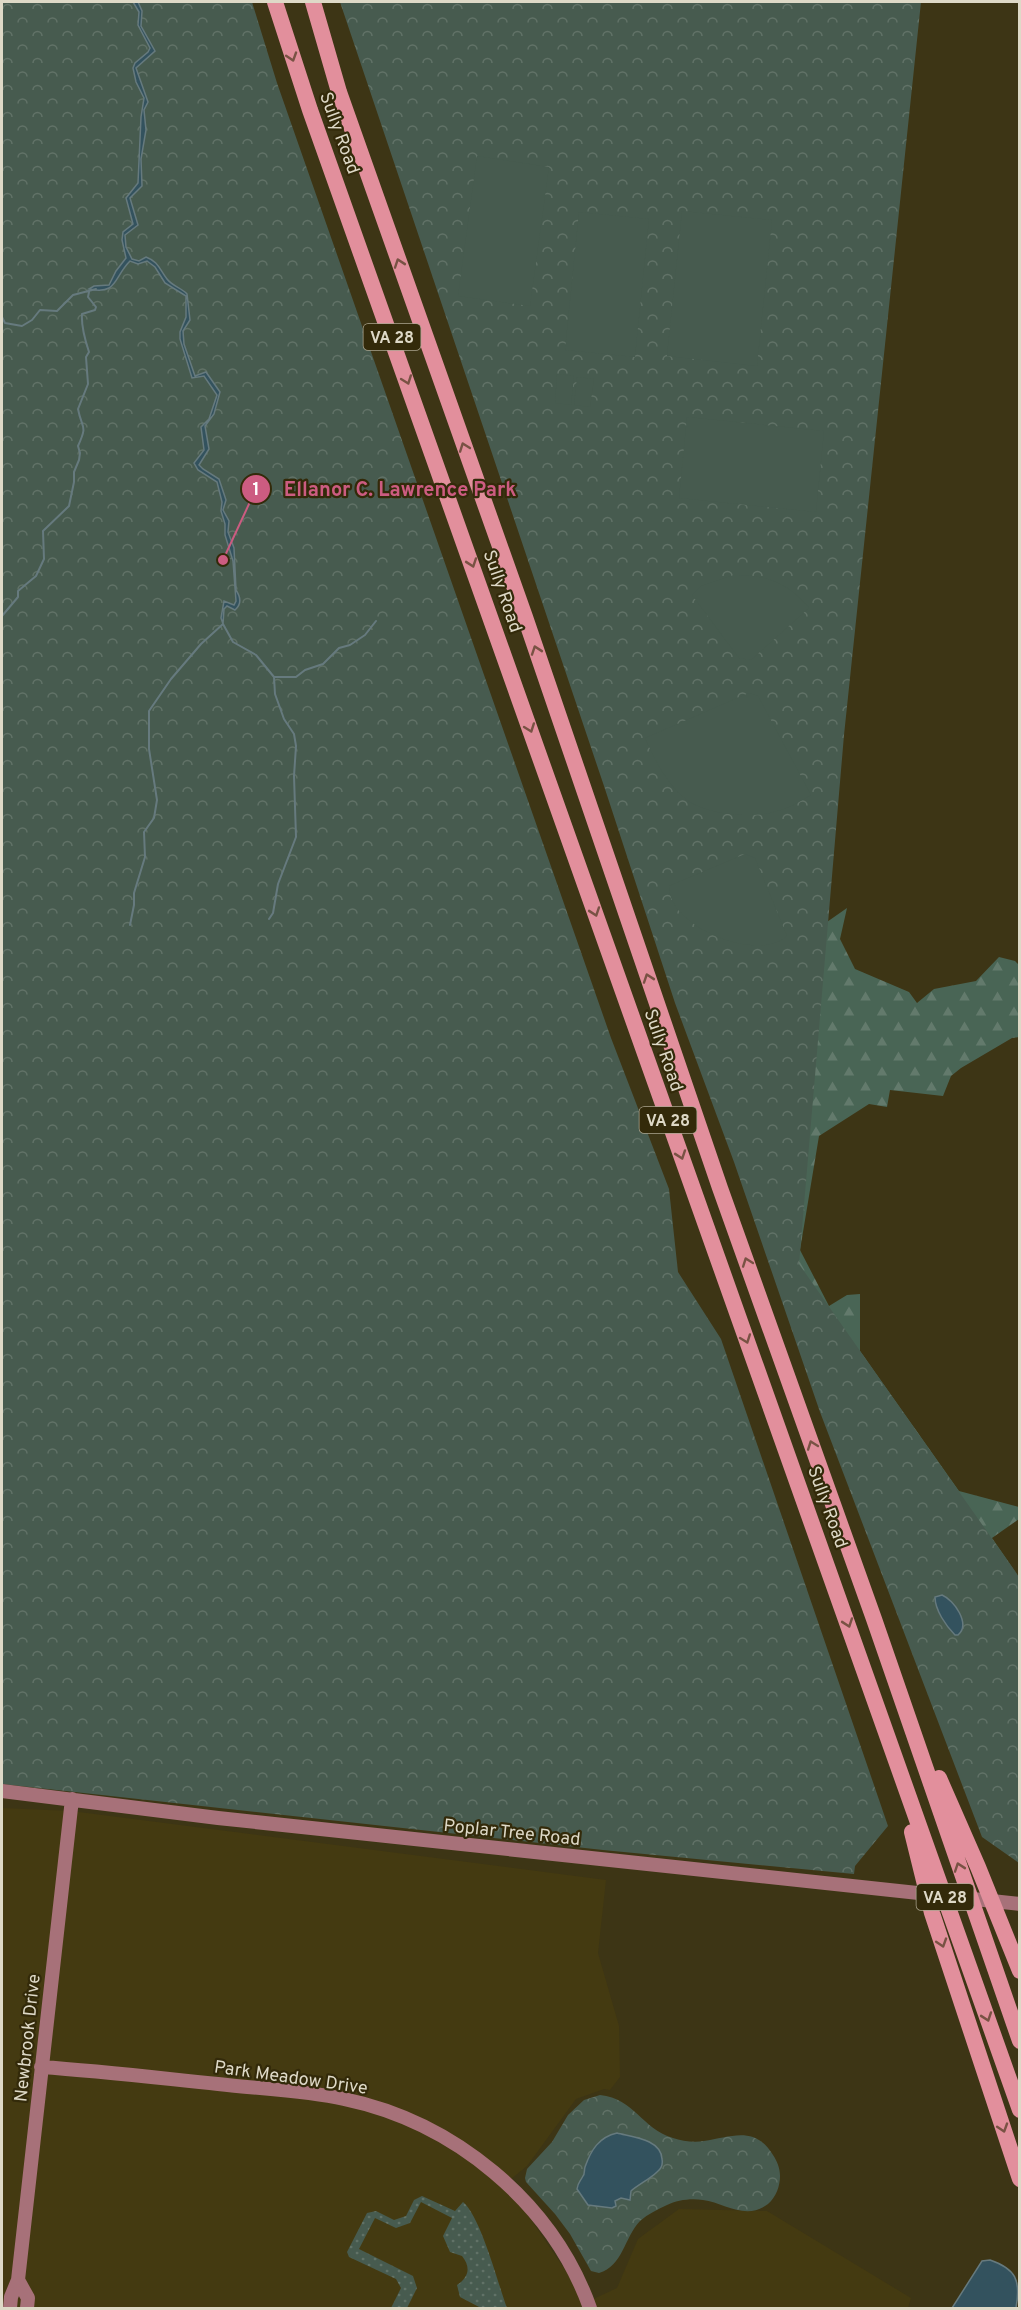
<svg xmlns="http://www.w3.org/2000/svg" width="1021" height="2310" viewBox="0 0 1021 2310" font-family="Overpass,sans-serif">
<defs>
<pattern id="grass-dots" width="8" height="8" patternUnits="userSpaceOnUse" patternTransform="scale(1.5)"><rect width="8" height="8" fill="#475b4f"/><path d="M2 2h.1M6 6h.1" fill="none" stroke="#617267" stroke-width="1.8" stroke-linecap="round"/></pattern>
<pattern id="forest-firs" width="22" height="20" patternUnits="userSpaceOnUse" patternTransform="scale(1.5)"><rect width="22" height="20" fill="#496555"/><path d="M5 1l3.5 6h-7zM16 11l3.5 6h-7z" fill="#637a6c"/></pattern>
<pattern id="park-crowns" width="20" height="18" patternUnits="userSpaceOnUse" patternTransform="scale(1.5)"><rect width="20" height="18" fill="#475b4f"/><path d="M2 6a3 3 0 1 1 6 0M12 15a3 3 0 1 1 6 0" fill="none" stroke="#617267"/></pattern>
</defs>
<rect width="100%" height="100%" fill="#3d3515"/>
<path fill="#443a11" d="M2 1808 71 1811 606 1880 598 1953 619 2026 620 2077 610 2090 604 2089 576 2099 527 2166 506 2183 587 2302 617 2288 638 2239 679 2209 767 2211 911 2298 908 2308H2Z"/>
<path fill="url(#grass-dots)" d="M422 2196 455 2211 463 2202C481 2217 498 2284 507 2308H481L460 2297 457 2285C469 2277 471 2267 462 2256L450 2252 443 2236 452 2218 421 2202 410 2223 396 2228 375 2218 359 2249 413 2276 417 2288 407 2308H391L401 2288 396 2279 349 2257 347 2252 367 2213 376 2211 394 2220 406 2216 414 2200Z"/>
<path fill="url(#forest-firs)" d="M847 908 840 939 855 969 909 992 917 1003 934 989 976 981 999 957 1015 961 1019 965V1037L1012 1038 961 1068 951 1076 943 1096 890 1090 887 1107 869 1104 819 1136 800 1250 829 1306 847 1295 860 1294V1351L959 1491 1019 1507V1519L992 1538 1019 1577 799 1281 742 989 804 938Z"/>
<path fill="url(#park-crowns)" d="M2 2H252L277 83 611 1038 669 1189 678 1272 721 1339 888 1826 855 1866 854 1874 603 1850 2 1784Z
M340 2H921L844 735 799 1264 1019 1577V1863L982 1837 820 1412 734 1162 675 1003 605 789Z
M600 2095C635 2099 641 2128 673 2138 682 2141 694 2143 704 2141 731 2137 755 2125 773 2155 777 2161 780 2168 780 2176 780 2186 776 2197 768 2204 746 2221 725 2203 703 2200 691 2198 677 2200 667 2205 658 2209 648 2214 640 2221 624 2238 623 2266 599 2273L591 2271 570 2234 555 2214 526 2182 525 2178 527 2169 552 2142 568 2115 584 2100Z"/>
<path fill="#475b4f" d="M477 156 549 167 530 306 458 296Z
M682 211 772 220 757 366 667 356Z
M579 212 649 219 635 357 565 350Z
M557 374 574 376 571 405 555 403Z
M577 377 594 379 590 407 574 405Z
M687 417 824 431 816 512 679 498Z
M734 575C766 574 790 584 809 608L751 660 739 658 692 595 701 586Z
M749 693 758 696 811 795C800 802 789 808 777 811 753 819 707 815 687 800 667 785 655 760 645 738Z
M745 854 755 858 787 936C759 963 668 927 669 886Z"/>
<path fill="#33525e" stroke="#667a7e" stroke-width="1.5" d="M133 2H138L142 11 141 26 155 51 136 68 148 102 144 110 146 130 141 159 142 186 130 198 138 225 125 235 126 247 132 259 139 261 146 257C159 262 159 269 167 279 172 286 182 288 187 294L190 320 183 331 184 344 195 376 206 372 220 392 214 414 205 426 209 449 199 465 203 469 219 479 226 500 223 510 229 521 228 532 234 548 236 590C240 596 242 604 235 610L227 606 224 609 223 624 221 618 224 601 234 605 236 601 233 561 225 535V524L221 511 222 502 217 482 198 470 194 463 204 450 201 427 209 419 217 395 204 376 192 378 180 339V332L186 317V296L165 283 155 267 147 261 138 264 130 261C113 278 118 295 89 289L94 286 109 285 116 271 126 258 122 240 123 232 133 224 126 198 138 183 141 117 144 98 136 82 133 68 135 63 148 52 150 48 138 25 139 12Z
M942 1595C954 1600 971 1624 958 1635H955C946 1626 935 1610 935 1597Z
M617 2133C632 2137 661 2139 662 2159 663 2164 661 2169 657 2172 650 2179 639 2184 631 2191L630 2200 621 2198 615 2201 616 2206 612 2208 588 2205 577 2189C578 2182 580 2182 583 2176 585 2174 584 2170 585 2167 591 2150 599 2137 617 2133Z
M990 2260C1016 2269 1021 2280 1016 2308H952L982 2261Z"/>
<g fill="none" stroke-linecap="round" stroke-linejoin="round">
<path stroke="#667a7e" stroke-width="2" d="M2 317 5 323 22 326 32 320 40 310 57 311 73 295 96 289
M2 616 18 597V591L36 576 44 559 43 531 69 506 74 482V472L79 460 80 453 78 446C88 424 82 430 78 409L88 384 86 357 89 352C85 340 81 327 82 314L95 310 96 307 88 297 89 292
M275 677H296L305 670 323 664 339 648 350 645 365 635 376 621
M130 925 134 905V893L145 857 144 832 154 818 157 800 149 749V711L171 679 201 644 223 624 233 642 256 655 274 677 275 694 284 719 294 734 296 746 294 776 296 837 278 884 273 913 269 919"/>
<path stroke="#a77179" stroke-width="14" d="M2 1791 218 1818 1020 1904
M41 2067C100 2071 159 2078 218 2084 260 2089 303 2090 344 2099 454 2122 552 2202 590 2308
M18 2280 28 2298 27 2308
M10 2308 11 2297 18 2280 72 1799"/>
<path stroke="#e28f9c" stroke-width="16" d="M275 2 310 110 1020 2110
M313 2 339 92 525 617 720 1188 874 1619 1020 2041
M939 1778 978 1867 1020 1971
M912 1832 932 1913 1020 2179"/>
</g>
<defs><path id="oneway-chevron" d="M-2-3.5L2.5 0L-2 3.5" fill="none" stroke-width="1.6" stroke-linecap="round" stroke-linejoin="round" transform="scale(1.5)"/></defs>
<g stroke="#795244">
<use href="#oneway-chevron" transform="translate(292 57) rotate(72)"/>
<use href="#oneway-chevron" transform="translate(399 263) rotate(-109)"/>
<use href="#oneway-chevron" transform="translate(407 380) rotate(70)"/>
<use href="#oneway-chevron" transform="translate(464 447) rotate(-110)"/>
<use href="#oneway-chevron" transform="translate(472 563) rotate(71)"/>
<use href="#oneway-chevron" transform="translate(536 650) rotate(-109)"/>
<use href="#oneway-chevron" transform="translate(530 728) rotate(70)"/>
<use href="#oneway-chevron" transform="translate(595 912) rotate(71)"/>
<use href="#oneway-chevron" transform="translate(648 978) rotate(-109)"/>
<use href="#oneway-chevron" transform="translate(681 1155) rotate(71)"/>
<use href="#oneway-chevron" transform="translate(747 1262) rotate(-110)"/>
<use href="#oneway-chevron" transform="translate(746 1339) rotate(70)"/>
<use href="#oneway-chevron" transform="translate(812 1445) rotate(-110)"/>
<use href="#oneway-chevron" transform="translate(848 1623) rotate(71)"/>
<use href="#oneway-chevron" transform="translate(959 1867) rotate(-109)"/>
<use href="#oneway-chevron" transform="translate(942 1943) rotate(72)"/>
<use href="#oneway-chevron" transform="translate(987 2017) rotate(71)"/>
<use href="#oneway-chevron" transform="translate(1003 2128) rotate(72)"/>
</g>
<g text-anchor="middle" stroke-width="4.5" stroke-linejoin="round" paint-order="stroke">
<g fill="#332a0a" stroke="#aba48e" stroke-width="1.5">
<rect x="363.5" y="324" width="57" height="26" rx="4.5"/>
<rect x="639.5" y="1107" width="57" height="26" rx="4.5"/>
<rect x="916.5" y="1884" width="57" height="26" rx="4.5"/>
</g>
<g font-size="16" font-weight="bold" fill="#ded9c7">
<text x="392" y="343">VA 28</text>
<text x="668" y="1126">VA 28</text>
<text x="945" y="1903">VA 28</text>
</g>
<g font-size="18" fill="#ded9c7" stroke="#332a0a">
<text transform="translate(340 133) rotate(70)" y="6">Sully Road</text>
<text transform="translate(503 591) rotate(71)" y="6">Sully Road</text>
<text transform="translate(664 1050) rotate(71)" y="6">Sully Road</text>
<text transform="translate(828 1507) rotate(70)" y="6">Sully Road</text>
<text transform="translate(512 1832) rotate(6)" y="6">Poplar Tree Road</text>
<text transform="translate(27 2038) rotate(-84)" y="6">Newbrook Drive</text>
<text transform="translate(291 2077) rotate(8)" y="6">Park Meadow Drive</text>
</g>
</g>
<path fill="none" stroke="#cc5c81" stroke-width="2" d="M223 560L256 489"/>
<g fill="#cc5c81" stroke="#332a0a" stroke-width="2">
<circle cx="223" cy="560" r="6"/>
<circle cx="256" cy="489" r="15"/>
</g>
<g font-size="18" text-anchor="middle" font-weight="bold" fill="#fff">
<text x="256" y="495">1</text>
</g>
<g font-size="20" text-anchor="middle" font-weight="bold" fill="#cc5c81" stroke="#332a0a" stroke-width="4.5" stroke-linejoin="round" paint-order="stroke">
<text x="400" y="496">Ellanor C. Lawrence Park</text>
</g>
<rect width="1021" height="2310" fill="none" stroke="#ded9c7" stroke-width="6"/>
</svg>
